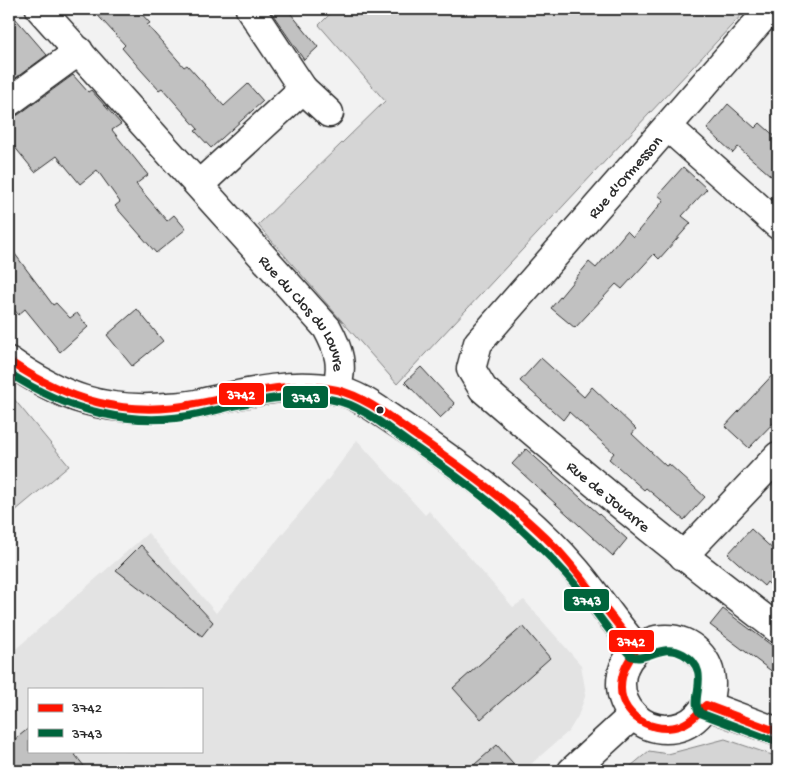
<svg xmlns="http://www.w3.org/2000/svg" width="787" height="780" viewBox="0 0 787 780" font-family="'Gochi Hand',sans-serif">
<rect width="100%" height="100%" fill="#f2f2f2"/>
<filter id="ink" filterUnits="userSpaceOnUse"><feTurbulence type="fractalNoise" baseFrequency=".02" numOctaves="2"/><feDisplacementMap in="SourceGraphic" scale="10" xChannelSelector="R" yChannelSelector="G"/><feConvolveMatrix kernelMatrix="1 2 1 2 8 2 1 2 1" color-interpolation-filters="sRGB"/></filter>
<g filter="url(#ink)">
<path fill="#e3e3e3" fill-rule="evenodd" d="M357 440 425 515 429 511 513 607 524 600 581 665 586 694 578 716 569 731 523 771H9V655L148 533 216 613 330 477ZM29 689H201V751H29Z"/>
<path fill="#d5d5d5" stroke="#808080" d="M335 9H747L397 384 258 225 385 101 319 25Z
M9 393 69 466 9 516Z
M725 739 778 757V771H625L649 751 668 754Z"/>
<path fill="#c1c1c1" stroke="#2b2b2b" d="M92 9H137L150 23 147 25 184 67 187 65 224 106 248 84 263 101 211 148 195 131 198 129 162 88 159 90 141 70 122 48 125 45Z
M269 9H287L318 47 304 60Z
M9 11 47 55 9 83Z
M73 75 88 92 91 90 121 124 112 130 148 175 136 184 167 221 174 215 186 229 156 253 115 206 120 202 97 170 80 184 57 156 35 172 9 140V117L18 115Z
M728 104 755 128 760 123 778 139V182L738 147 733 153 707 129Z
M683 167 707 189 682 216 691 223 659 259 654 254 622 289 616 284 575 328 551 308 589 262 596 268 627 231 633 237 664 200 658 195Z
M9 246 53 305 56 303 70 318 77 313 88 327 60 352 25 309 18 315 9 301Z
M137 309 163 341 132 366 107 335Z
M541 358 584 397 592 387 636 429 632 434 666 466 669 464 705 497 684 520 646 488 644 490 609 459 614 453 569 412 563 420 520 381Z
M421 367 455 404 440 418 405 382Z
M778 369V418L749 448 725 426Z
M526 449 627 539 613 556 512 464Z
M751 529 778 554V592L767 582 764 586 728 554Z
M141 545 213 622 202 636 116 570Z
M723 609 778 650V676L710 625Z
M523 626 550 658 481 719 453 688Z
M29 728V751H72L88 771H9V744Z
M497 745 520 771H467Z"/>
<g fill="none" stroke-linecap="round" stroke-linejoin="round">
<defs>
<g id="street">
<path id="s1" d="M40 9 327 328C339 350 344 366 336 390"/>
<path id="s2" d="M770 9 478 343 471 369 483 389C579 472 677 552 778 629"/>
<path d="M303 89 329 113"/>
<path d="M9 102 79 51"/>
<path d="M668 127 778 225"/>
<path d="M200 184 303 89 250 9"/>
<path d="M9 361C60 397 105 413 168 407 179 406 191 406 201 403 245 393 291 381 336 390 362 396 380 412 402 426 462 467 526 512 574 568 596 593 614 623 637 648"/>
<path d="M683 556 778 456"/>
<circle cx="666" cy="684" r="45"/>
<path d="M706 705 778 732"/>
<path d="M572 771 633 715"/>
</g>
</defs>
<use href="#street" stroke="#2b2b2b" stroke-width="31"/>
<use href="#street" stroke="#fff" stroke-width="28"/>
<defs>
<path id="bus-1" d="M9 361C67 400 125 418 195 404 241 396 289 379 337 390 366 397 391 418 415 435 464 469 514 505 556 548 586 580 609 616 637 648 629 660 621 671 621 687 620 720 663 739 689 721 695 717 701 710 706 705L778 732"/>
<path id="bus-2" d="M9 373C65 410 132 429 199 414 243 404 289 390 334 400 361 405 386 427 409 443 465 481 519 522 565 573 589 599 606 630 631 656 645 663 662 642 683 654 714 671 688 699 700 713L774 741"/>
</defs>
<use href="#bus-1" stroke="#fff" stroke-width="11"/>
<use href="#bus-2" stroke="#fff" stroke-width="11"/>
<use href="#bus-1" stroke="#ff1400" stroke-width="8"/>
<use href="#bus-2" stroke="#00643c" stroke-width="8"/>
</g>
</g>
<circle fill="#2b2b2b" stroke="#fff" stroke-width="2" cx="380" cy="410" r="4.5"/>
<g text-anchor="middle" stroke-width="4.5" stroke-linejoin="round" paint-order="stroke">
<g font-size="16" fill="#2b2b2b" stroke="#fff">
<text transform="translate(624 176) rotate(-49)" y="6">Rue d'Ormesson</text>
<text dy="6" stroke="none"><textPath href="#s1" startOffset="404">Rue du Clos du Louvre</textPath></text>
<text dy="6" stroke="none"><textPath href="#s2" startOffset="659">Rue de Jouarre</textPath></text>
</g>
</g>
<g stroke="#fff" stroke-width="2">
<rect x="218" y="382" width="47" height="24" rx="5" fill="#ff1400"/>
<rect x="282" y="385" width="47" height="24" rx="5" fill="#00643c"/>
<rect x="563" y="588" width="47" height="24" rx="5" fill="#00643c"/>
<rect x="608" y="629" width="47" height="24" rx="5" fill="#ff1400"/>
</g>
<g font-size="14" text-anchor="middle" font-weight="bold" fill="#fff">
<text x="241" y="399">3742</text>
<text x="306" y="402">3743</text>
<text x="587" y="605">3743</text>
<text x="631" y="646">3742</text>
</g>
<rect width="787" height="780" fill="none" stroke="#fff" stroke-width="30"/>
<rect x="15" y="15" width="757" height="750" fill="none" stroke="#2b2b2b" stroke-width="2" filter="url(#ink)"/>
<rect x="28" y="688" width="175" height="65" fill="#ffffff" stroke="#aaaaaa"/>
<rect x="38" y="704" width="25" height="8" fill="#ff1400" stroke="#aaaaaa"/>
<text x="72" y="712" font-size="15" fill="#2b2b2b">3742</text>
<rect x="38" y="729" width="25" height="8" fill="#00643c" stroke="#aaaaaa"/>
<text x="72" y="738" font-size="15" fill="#2b2b2b">3743</text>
</svg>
